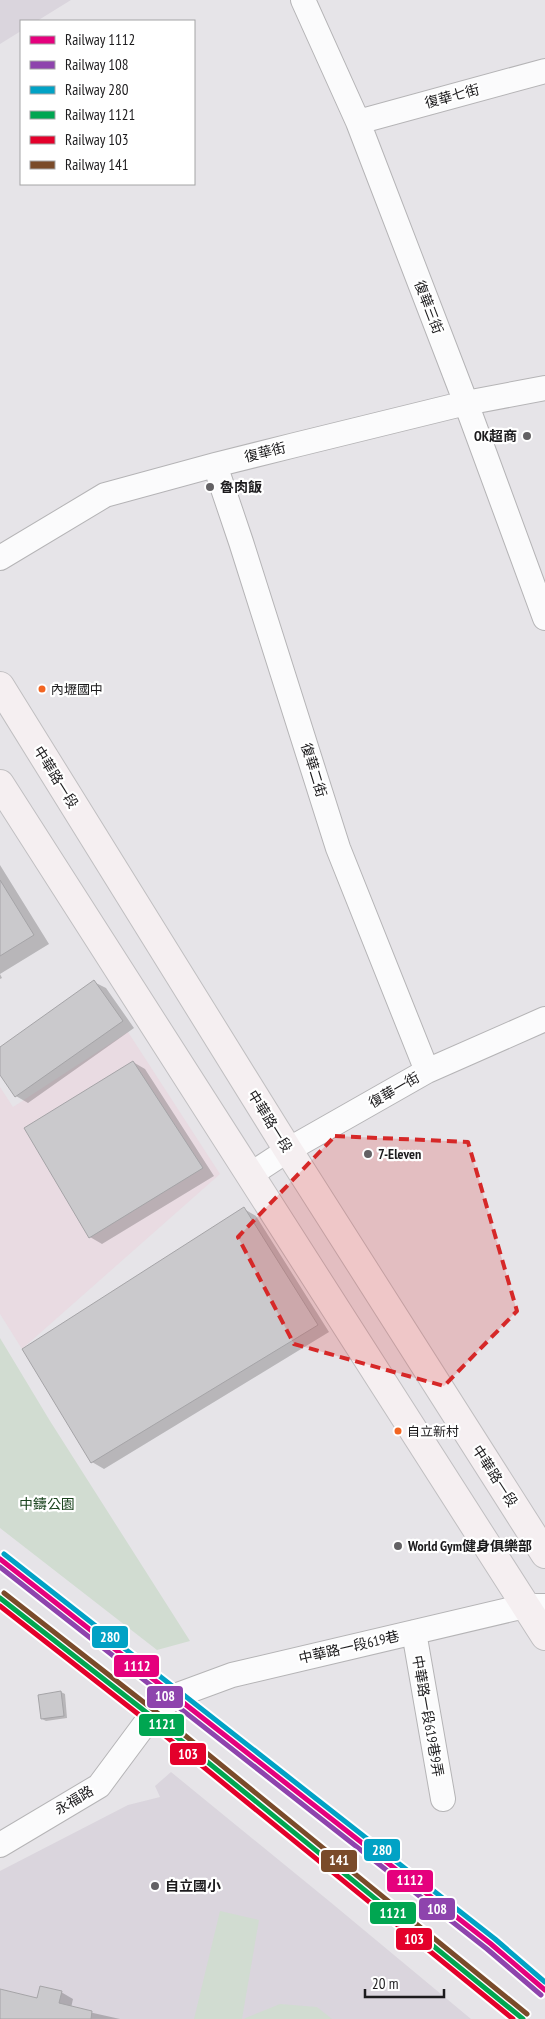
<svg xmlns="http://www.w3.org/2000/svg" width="545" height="2019" viewBox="0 0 545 2019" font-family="'PT Sans Narrow','Noto Sans TC',sans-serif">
<rect width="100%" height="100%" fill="#e6e4e8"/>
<path fill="#e9dbe2" d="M128 1032 220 1174 22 1349 0 1314V1087L13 1107Z"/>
<path fill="#dad5dd" d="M0 0H71L37 21H21V31L0 44Z
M171 1772 329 1901 471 2019H0V1871L128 1805 160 1797 155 1786Z"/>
<path fill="#d1dcd1" d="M0 1338 50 1421 190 1641 157 1650 0 1528Z
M220 1911 259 1920 242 2019H194Z
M280 2004 317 2007 332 2019H243Z"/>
<path fill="#0003" d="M0 865 49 944 0 974 2 978 0 979Z
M94 982 106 988 134 1028 28 1103 16 1096 0 1073V1048Z
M133 1062 145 1069 214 1176 102 1244 90 1237Z
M244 1209 256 1216 329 1332 104 1469 92 1462 24 1349Z
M61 1692 65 1694 67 1718 46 1721 42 1719Z
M0 1990 38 1999 61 1992 73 1999 71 2008 120 2019H0Z"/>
<path fill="#cac9cc" stroke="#a5a4a7" d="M0 880 34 935 0 956Z
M94 980 123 1021 15 1097 0 1075V1047Z
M133 1061 203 1168 89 1238 24 1128Z
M244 1207 318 1325 91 1463 22 1349Z
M61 1691 64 1716 41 1719 38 1695Z
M40 1986 62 1991 59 2003 92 2011 91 2019H0V1989L37 1998Z"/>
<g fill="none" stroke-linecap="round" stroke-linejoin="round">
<defs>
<path id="minor" d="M303 0 358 122 466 403 545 618
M358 122 545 71
M215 465 241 542 338 848 427 1071
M0 558 105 495 215 465 295 445 466 403 545 388
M250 1175 288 1150 427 1071 545 1019
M414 1632 443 1799
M0 1845 99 1786 151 1716 175 1696 232 1675 525 1606H545"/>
<path id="primary" d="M0 686 288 1150 545 1554
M0 784 545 1636"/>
</defs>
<use href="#minor" stroke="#b5b4b6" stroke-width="26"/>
<use href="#primary" stroke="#c0bfc1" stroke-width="30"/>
<use href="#minor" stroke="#fbfbfc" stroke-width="24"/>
<use href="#primary" stroke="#f5eff1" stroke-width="28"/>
<defs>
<path id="rail-1" d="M0 1559 491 1944 545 1990"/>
<path id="rail-2" d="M0 1567 487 1949 541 1995"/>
<path id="rail-3" d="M4 1554 495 1939 545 1982"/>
<path id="rail-4" d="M0 1598 151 1716 523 2019"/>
<path id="rail-5" d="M0 1606 147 1721 513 2019"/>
<path id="rail-6" d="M4 1593 155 1711 527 2014"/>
</defs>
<use href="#rail-1" stroke="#fff" stroke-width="9"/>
<use href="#rail-2" stroke="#fff" stroke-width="9"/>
<use href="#rail-3" stroke="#fff" stroke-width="9"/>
<use href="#rail-4" stroke="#fff" stroke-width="9"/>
<use href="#rail-5" stroke="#fff" stroke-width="9"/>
<use href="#rail-6" stroke="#fff" stroke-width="9"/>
<use href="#rail-1" stroke="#e5007d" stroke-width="5"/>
<use href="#rail-2" stroke="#8e44ad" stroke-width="5"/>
<use href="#rail-3" stroke="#01a2c5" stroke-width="5"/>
<use href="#rail-4" stroke="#00a651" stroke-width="5"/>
<use href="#rail-5" stroke="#e4002b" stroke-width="5"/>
<use href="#rail-6" stroke="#7a4b2a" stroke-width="5"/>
</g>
<path fill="#d62828" fill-opacity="0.2" stroke="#d62828" stroke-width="4" stroke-dasharray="10 6" stroke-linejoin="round" d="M335 1136 468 1142 517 1311 444 1386 294 1344 238 1237Z"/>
<g fill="#636164" stroke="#fff" stroke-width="2">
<circle cx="527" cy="436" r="5"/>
<circle cx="210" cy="487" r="5"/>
<circle cx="368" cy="1154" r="5"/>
<circle cx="398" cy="1546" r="5"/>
<circle cx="155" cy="1886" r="5"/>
</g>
<g fill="#f26522" stroke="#fff" stroke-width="2">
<circle cx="42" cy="689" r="4.5"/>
<circle cx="398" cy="1431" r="4.5"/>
</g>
<g text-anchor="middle" stroke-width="4.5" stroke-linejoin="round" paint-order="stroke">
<g font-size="13" fill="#1c1b1d" stroke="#fff" text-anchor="start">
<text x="51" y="694">內壢國中</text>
<text x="407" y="1436">自立新村</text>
</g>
<g font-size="14" fill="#1c1b1d" stroke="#fff">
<text transform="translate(452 96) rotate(-15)" y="5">復華七街</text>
<text transform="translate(429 307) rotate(69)" y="5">復華三街</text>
<text transform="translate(265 452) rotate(-14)" y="5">復華街</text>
<text transform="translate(314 770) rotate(73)" y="5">復華二街</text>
<text transform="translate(56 777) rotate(58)" y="5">中華路一段</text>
<text transform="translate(394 1090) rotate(-30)" y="5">復華一街</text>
<text transform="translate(270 1121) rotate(58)" y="5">中華路一段</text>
<text transform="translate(495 1476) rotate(57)" y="5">中華路一段</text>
<text transform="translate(349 1647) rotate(-13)" y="5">中華路一段619巷</text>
<text transform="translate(428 1716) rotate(80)" y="5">中華路一段619巷9弄</text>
<text transform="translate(74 1800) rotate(-31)" y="5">永福路</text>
</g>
<g font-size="14" font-weight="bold" fill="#1c1b1d" stroke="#fff" text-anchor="start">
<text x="517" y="441" text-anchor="end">OK超商</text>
<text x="220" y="492">魯肉飯</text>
<text x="378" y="1159">7-Eleven</text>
<text x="408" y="1551">World Gym健身俱樂部</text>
<text x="165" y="1891">自立國小</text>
</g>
<g font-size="14" fill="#1a441e" stroke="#fff">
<text x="47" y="1509">中鑄公園</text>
</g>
</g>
<g stroke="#fff" stroke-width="2">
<rect x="91" y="1625" width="38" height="24" rx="5" fill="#01a2c5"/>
<rect x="113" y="1654" width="47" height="24" rx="5" fill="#e5007d"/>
<rect x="146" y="1685" width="38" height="24" rx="5" fill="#8e44ad"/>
<rect x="138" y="1713" width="47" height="24" rx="5" fill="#00a651"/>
<rect x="169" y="1742" width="38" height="24" rx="5" fill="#e4002b"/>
<rect x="363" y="1838" width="38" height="24" rx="5" fill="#01a2c5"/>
<rect x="320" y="1849" width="38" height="24" rx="5" fill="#7a4b2a"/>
<rect x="386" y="1869" width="48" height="24" rx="5" fill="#e5007d"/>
<rect x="418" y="1897" width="38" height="24" rx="5" fill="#8e44ad"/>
<rect x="369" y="1901" width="48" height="24" rx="5" fill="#00a651"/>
<rect x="395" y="1927" width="38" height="24" rx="5" fill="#e4002b"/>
</g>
<g font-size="14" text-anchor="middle" font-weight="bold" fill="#fff">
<text x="110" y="1642">280</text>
<text x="137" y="1671">1112</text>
<text x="165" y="1701">108</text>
<text x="162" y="1729">1121</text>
<text x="188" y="1759">103</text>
<text x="382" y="1855">280</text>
<text x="339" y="1865">141</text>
<text x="410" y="1885">1112</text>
<text x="437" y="1914">108</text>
<text x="393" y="1918">1121</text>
<text x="414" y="1944">103</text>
</g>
<rect x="20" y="20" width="175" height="165" fill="#ffffff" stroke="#a4a4a5"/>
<rect x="30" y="36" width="25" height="8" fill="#e5007d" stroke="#a4a4a5"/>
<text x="65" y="45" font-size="15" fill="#1c1b1d">Railway 1112</text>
<rect x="30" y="61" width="25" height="8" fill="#8e44ad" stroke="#a4a4a5"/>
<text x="65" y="70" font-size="15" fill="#1c1b1d">Railway 108</text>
<rect x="30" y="86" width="25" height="8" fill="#01a2c5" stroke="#a4a4a5"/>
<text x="65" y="95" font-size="15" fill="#1c1b1d">Railway 280</text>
<rect x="30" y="111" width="25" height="8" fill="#00a651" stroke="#a4a4a5"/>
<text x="65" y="120" font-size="15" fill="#1c1b1d">Railway 1121</text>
<rect x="30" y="136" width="25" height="8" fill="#e4002b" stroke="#a4a4a5"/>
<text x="65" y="145" font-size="15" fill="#1c1b1d">Railway 103</text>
<rect x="30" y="161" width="25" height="8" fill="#7a4b2a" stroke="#a4a4a5"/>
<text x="65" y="170" font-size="15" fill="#1c1b1d">Railway 141</text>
<path d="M365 1989v8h79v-8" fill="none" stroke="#1c1b1d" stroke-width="2.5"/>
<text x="372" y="1989" font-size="15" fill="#1c1b1d" stroke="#ffffff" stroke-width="4" paint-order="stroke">20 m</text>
</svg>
